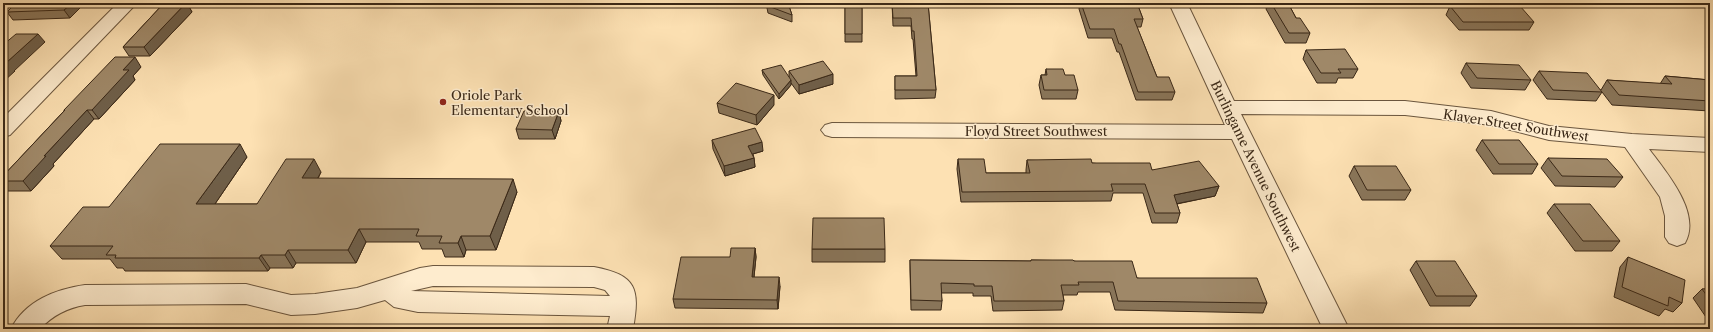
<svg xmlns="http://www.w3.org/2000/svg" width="1713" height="332" viewBox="0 0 1713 332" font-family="'Libre Caslon Text',serif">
<rect width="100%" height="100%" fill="#fde1b3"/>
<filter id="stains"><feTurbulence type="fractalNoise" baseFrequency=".005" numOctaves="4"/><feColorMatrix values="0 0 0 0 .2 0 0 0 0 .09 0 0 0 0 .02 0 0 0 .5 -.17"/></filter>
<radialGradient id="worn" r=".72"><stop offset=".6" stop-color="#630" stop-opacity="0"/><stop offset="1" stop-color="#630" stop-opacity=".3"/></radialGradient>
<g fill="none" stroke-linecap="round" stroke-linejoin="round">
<defs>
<path id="minor" d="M118 3H137L10 135 3 137V118Z
M1169 3H1187L1234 101H1405L1491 111 1549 126 1632 134 1710 138V152L1649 149C1666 172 1702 213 1685 243L1677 246 1669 243 1665 237V216L1660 197 1625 147 1549 140 1491 125 1405 115 1241 114 1349 329H1323L1232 139 832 137 825 135 821 130 825 125 832 123 1225 125Z
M433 266 594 267C637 275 640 289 633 329H607L610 316 418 312 394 307 385 300 357 308 315 314 291 315 246 304 85 305C67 308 53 315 40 329H11C25 301 56 289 85 285L246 284 291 295 315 294 357 288 420 268ZM433 286 594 287 605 290 610 296 411 291Z"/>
</defs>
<use href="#minor" stroke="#6b563e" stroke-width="2"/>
<use href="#minor" fill="#feecce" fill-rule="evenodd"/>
</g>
<path fill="#897559" stroke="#3a2817" d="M85 3 70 18 13 20 7 12Z
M164 3H194L192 5H188L192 12 150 56H129L123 47Z
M766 3H788L792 15V22L768 13Z
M845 3 862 8V42H845Z
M892 3H928L936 90 935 98 895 99V76H916L913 39H912L911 26H893Z
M1080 3H1137L1143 19 1141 27H1137L1157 77 1175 92 1172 100H1136L1119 52H1117L1112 38H1088L1079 9Z
M1268 3H1288L1296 18 1310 33 1306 43H1285L1266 9Z
M1450 6 1534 22 1529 30H1459L1446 15Z
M1306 50 1358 69 1353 78H1338L1336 83H1317L1303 59Z
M1466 63 1531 80 1525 90 1471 88 1461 73Z
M141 67 133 76 135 80 99 119H94L53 164 54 166 31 191H7L3 186V176L64 111V110Z
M1046 69 1065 75 1078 90 1076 99H1042L1039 85 1041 75H1045Z
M762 70 789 77V71L833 84 799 94 791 83V85L779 99 763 75Z
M1539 71 1601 90 1607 80 1660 84 1665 76 1710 80V111L1612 105 1602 92 1596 101 1547 99 1533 80Z
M717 103 774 105 757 125 719 113Z
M559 111 561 121 555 139H519L516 129Z
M712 140 763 151 753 154 754 158 755 167 725 176 713 149Z
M1482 140 1538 164 1532 174H1493L1476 150Z
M247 157 215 204H257L321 172 318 179 517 192 496 250H466L464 257H445L442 249H422L419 242H366L356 263H296L293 268H270L268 271H125L123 268H117L110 259H62L50 246 109 207Z
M1548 158 1623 177 1615 187 1555 186 1541 168Z
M958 159 986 173H1026V170L1027 160 1092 163 1152 170 1219 186 1215 196 1177 204 1180 213 1177 223H1152L1143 193H1113L1111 201 961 202 957 169Z
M1354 166 1411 190 1405 200H1362L1349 176Z
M1554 204 1620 241 1612 251H1575L1547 213Z
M755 248 756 257 754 277 780 286 778 309 675 308 673 299 730 257Z
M812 249H885V262H812Z
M1628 257 1682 303 1673 312 1665 309 1659 316 1614 297 1620 267Z
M910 260 1031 261V260L1074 261 1137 278 1267 303 1263 313 1115 310 1110 292H1078L1077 295H1063L1064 301 1062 310 993 311 991 296H973V293H941L942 301 941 310H911L910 270Z
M1416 261 1477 296 1470 306H1430L1410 270Z
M1702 289H1710V323L1693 298Z"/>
<path fill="#6f5f49" stroke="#3a2817" d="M72 3H85L70 18 64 10Z
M186 3H187L192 12 150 56 144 47Z
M38 34 45 42 14 71H15L3 82V67L7 62Z
M135 57 141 67 133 76 135 80 99 119 92 110 123 70Z
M833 74V84L799 94V85Z
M791 80V85L779 99V94Z
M774 95V105L757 125 756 115Z
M87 110 94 119 53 164 54 166 31 191 23 181 44 156Z
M559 111 561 121 555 139 552 130Z
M762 142 763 151 749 155 748 146Z
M240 144 247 157 206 217 196 204Z
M754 158 755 167 725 176 724 166Z
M314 159 321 172 310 192 302 178Z
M513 179 517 192 496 250 490 236Z
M1219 186 1215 196 1170 205 1174 195Z
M359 229 366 242 356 263 348 250Z
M461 236 466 250 464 257 458 243Z
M755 248 756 257 753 286 752 277Z
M288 250 296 263 293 268 285 255Z
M261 255 270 268 268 271 259 258Z
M779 277 780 286 778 309 777 300Z"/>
<path fill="#9f8868" stroke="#3a2817" d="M16 3H72L64 10 7 12Z
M164 3H186L144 47H123Z
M767 3H788L792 15 768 6Z
M845 3 862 8V34H845Z
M892 3H928L936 90H895V76H917L914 31H912L911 18H893Z
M1081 3H1137L1143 19H1134L1151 62 1157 77H1169L1175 92H1138L1121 44H1119L1114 29H1090Z
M1271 3H1288L1296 18H1300L1310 33H1289Z
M1450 6H1520L1534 22H1463Z
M16 34H38L7 62H8L3 67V45Z
M1345 49 1358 69H1338L1341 73H1321L1306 50Z
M115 57H135L123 70H129L92 110H87L44 156H46L23 181H3V176L65 110H64Z
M823 61 833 74 799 85 789 71Z
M1466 63 1519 65 1531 80 1477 78Z
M781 65 791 80 779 94 762 70Z
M1046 69H1063L1065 75H1074L1078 90H1044L1041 75H1047Z
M1539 71 1587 73 1602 92 1553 90Z
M1665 76 1710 80V101L1619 95 1607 80 1672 84Z
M736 83 774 95 756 115 717 103Z
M524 111H559L552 130 516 129Z
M755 128 762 142 748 146 754 158 724 166 712 140Z
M1482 140H1519L1538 164H1499Z
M160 144H240L196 204H257L286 159H314L302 178 513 179 490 236H461L458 243H439L442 236H416L419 229H359L348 250H288L285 255H261L259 258H115L116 255H106L113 246H50L83 207H109Z
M1548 158 1607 159 1623 177 1562 176Z
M958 159H984L986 173H1030L1027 160 1091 159 1092 163H1150L1152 170 1199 161 1219 186 1174 195 1180 213H1155L1145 184H1111L1113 191 962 192Z
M1354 166H1396L1411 190H1367Z
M1554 204H1590L1620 241H1583Z
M813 218H884L885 249H812Z
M731 248H755L752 277H779L777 300 673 299 681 257H730Z
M1628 257 1685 280 1682 303 1669 297 1668 306 1622 287Z
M910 260 1031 261V260H1073L1074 261H1132L1137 278H1257L1267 303 1118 301 1113 282H1078L1079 285H1061L1064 301H994L992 286H974V284L941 283 942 301 911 300Z
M1416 261H1455L1477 296H1436Z
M1702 289H1710V300Z"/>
<circle fill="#8f2418" stroke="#feecce" stroke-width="1.5" cx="443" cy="102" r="4"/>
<g text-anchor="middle" stroke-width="3" stroke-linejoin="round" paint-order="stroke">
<g font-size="13" fill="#3a2817" stroke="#feecce" text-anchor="start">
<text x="451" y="100">Oriole Park<tspan x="451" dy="15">Elementary School</tspan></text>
</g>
<g font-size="13" fill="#3a2817" stroke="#feecce">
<text transform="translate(1516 125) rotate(9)" y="5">Klaver Street Southwest</text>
<text x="1036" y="136">Floyd Street Southwest</text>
<text transform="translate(1256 166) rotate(64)" y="5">Burlingame Avenue Southwest</text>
</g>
</g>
<rect width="1713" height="332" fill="none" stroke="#fde1b3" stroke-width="16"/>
<rect x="4" y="4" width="1705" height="324" fill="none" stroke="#3a2817" stroke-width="2"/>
<rect x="8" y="8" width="1697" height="316" fill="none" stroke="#3a2817"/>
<rect width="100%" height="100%" filter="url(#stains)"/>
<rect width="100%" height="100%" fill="url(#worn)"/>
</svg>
